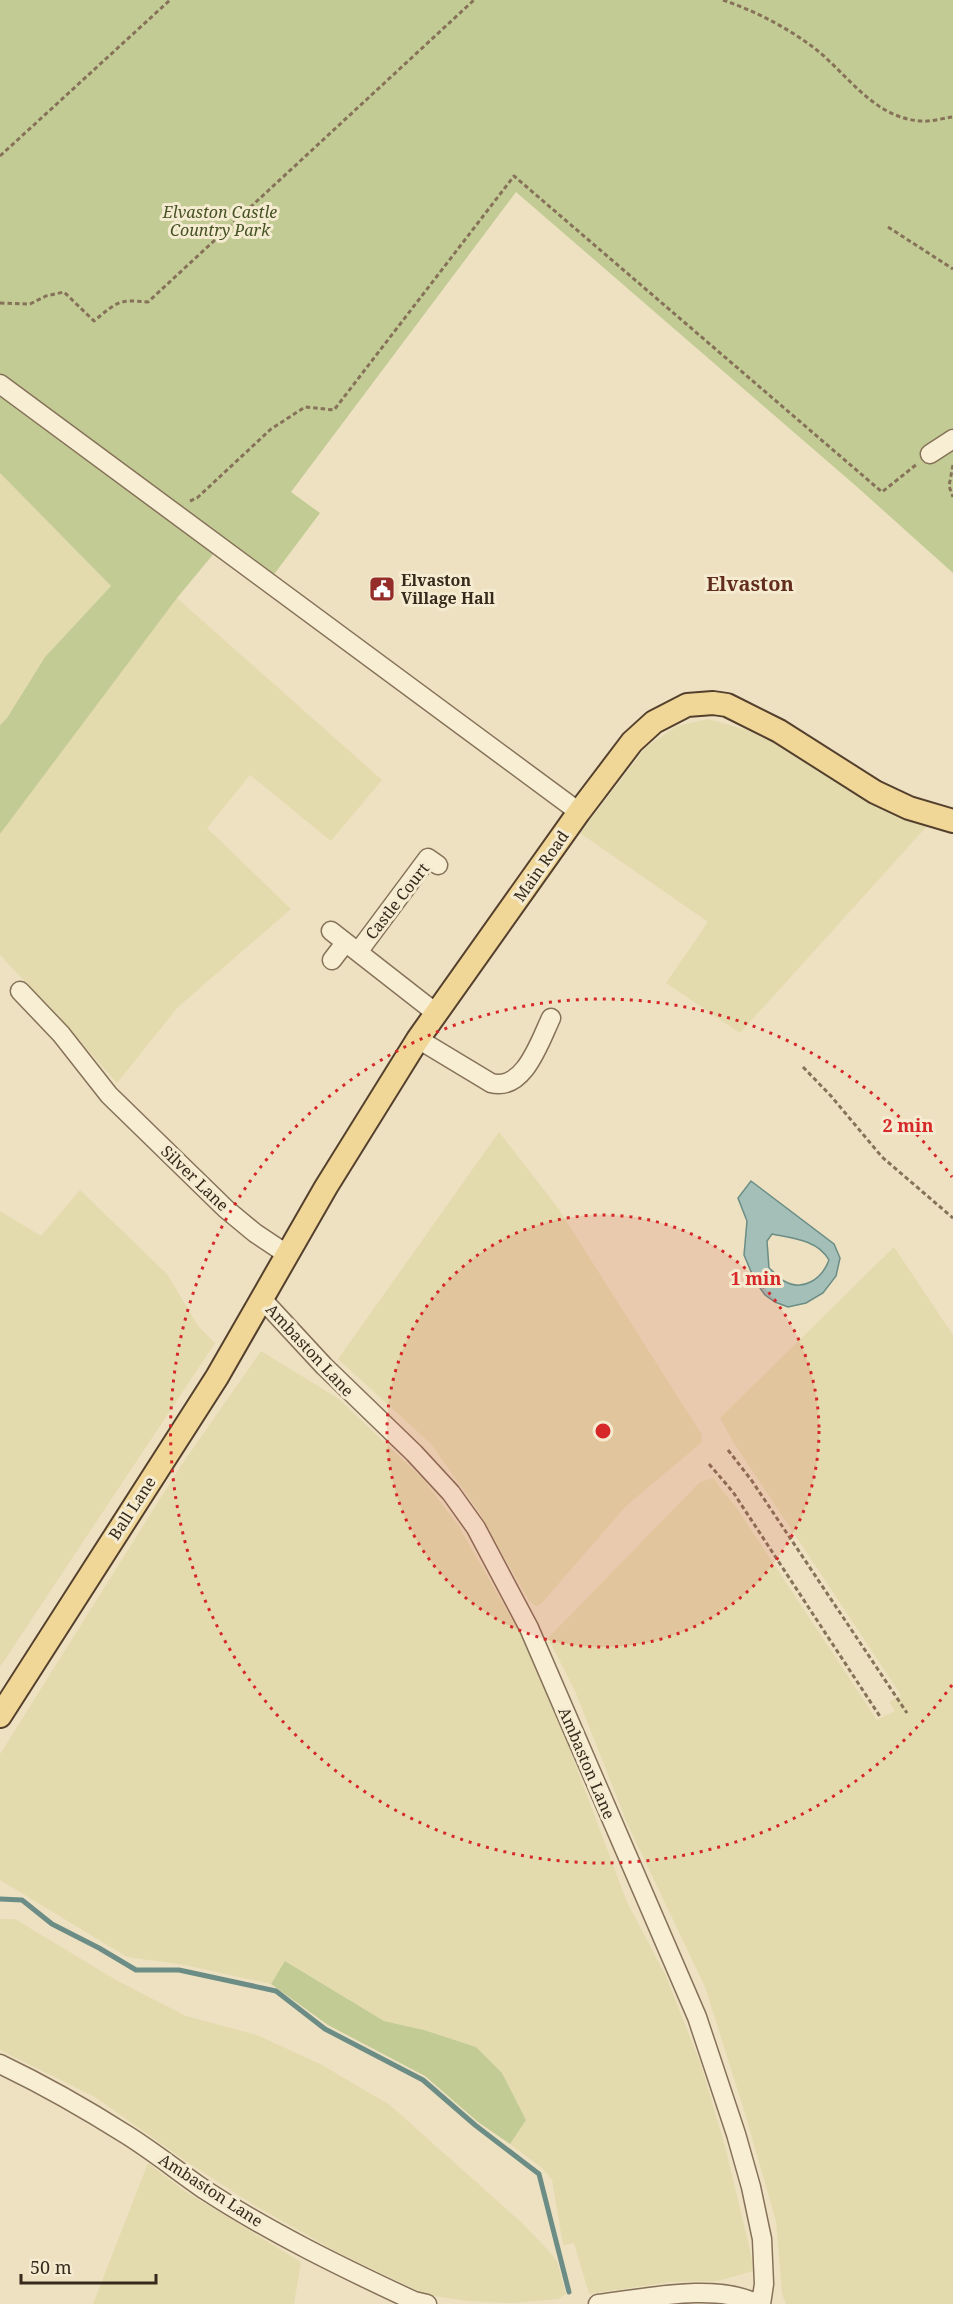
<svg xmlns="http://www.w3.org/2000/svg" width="953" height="2304" viewBox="0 0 953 2304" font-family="'Noto Serif',serif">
<rect width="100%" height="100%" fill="#ede1c1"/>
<path fill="#e3dbae" d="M0 473 111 586 45 657 7 718 0 725Z
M177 598 382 780 331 841 250 775 207 828 291 909 178 1007 117 1083 62 1021 0 955V834Z
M708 719 758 733 870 801 900 815 928 825 740 1033 666 983 708 922 580 833 646 747 677 726Z
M499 1132 558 1208 702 1435 701 1443 626 1506 541 1604 536 1606 529 1601 477 1509 431 1444 338 1359Z
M80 1190 167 1274 198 1326 215 1343 0 1667V1211L41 1236Z
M894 1247 953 1335V2304H786L782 2294 776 2221 743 2107 705 1987 627 1823 575 1691 548 1638 700 1482 714 1478 720 1488 736 1507 877 1720 895 1711 889 1702 901 1695 732 1440 720 1418Z
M261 1351 339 1399 423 1479 458 1525 518 1630 546 1686 627 1902 666 1976 701 2065 725 2146 751 2254 753 2271 718 2281 671 2282 589 2294 574 2243 563 2245 552 2180 542 2168 510 2144 526 2119 476 2047 424 2030 384 2021 286 1961 271 1984 185 1965 127 1957 0 1880V1754L180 1467Z
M0 1919H15L116 1980 186 2016 257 2035 322 2065 390 2105 521 2222 545 2247 557 2261 566 2294 559 2299 511 2303 468 2301 427 2295 337 2252 254 2205 187 2162 95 2097 0 2050Z
M148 2163 186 2192 301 2262 294 2304H93Z"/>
<path fill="#c3cb95" d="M0 0H953V573L856 486 516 192 291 492 320 513 272 577 215 552 177 598 0 834V725L7 718 45 657 111 586 0 473Z
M285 1961 384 2021 424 2030 476 2047 502 2073 526 2120 510 2144 478 2122 425 2076 328 2025 271 1984Z"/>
<path fill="#a3bfb8" stroke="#6b8d85" stroke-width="1.5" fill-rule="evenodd" d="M751 1181 834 1244 840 1258 836 1276 823 1293 806 1303 788 1307 775 1302 765 1295 755 1281 744 1255 747 1221 738 1198ZM772 1234C792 1238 818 1240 829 1260 822 1279 803 1292 784 1281 779 1278 774 1272 769 1268L767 1241Z"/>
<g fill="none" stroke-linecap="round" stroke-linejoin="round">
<path stroke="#6b8d85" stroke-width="5" d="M0 1899 22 1900 52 1924 99 1948 136 1970H179L276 1991 325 2029 423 2080 475 2125 539 2174 569 2292"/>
<defs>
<path id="minor" d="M0 384 579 812
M930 454 953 439
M331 931 436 1013
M358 952 428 858 438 865
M332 960 345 943
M20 991 61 1034 109 1095 226 1209 255 1233 288 1255
M418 1039 491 1083C524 1092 540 1041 551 1018
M262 1299 324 1366 414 1453 451 1493 476 1528 529 1628 697 2017 736 2134 751 2187 762 2239 764 2284 761 2304
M0 2064C44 2085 86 2109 127 2135 154 2152 179 2172 205 2190 271 2233 343 2268 414 2301L427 2304
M598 2304C643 2299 716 2282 757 2304"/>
<path id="major" d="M0 1716 217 1377 326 1187 418 1039 579 812 632 742 654 722 687 705 713 703 727 705 779 731 875 792 909 808 953 821"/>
</defs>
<use href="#minor" stroke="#867259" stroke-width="21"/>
<use href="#major" stroke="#54402d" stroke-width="26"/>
<path stroke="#867259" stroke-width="3" stroke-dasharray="4.5 3" stroke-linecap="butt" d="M723 0C755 11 786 27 813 47 847 73 873 118 921 121 931 122 943 118 953 117
M0 156 170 0
M888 227 953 269
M0 303 30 304 46 296 64 292 94 321C117 302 118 299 148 302L474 0
M953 465 949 486 953 497
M190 501 197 498 271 429 305 407 334 410 514 176 882 492 917 464
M803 1067 831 1096 882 1157 953 1218
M728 1450 752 1481 907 1713
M709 1464 733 1492 881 1718"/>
<use href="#minor" stroke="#f8eed4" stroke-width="18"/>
<use href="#major" stroke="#f0d798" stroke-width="22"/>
</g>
<circle cx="603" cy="1431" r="216" fill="#d62828" fill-opacity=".12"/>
<g fill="none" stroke="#d62828" stroke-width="3" stroke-dasharray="3 6">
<circle cx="603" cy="1431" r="216"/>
<path d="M952 1685A432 432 0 1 1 952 1177"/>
</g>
<defs>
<symbol id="civic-square" viewBox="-11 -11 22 22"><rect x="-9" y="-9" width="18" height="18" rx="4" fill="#942c2a" stroke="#f5ebd0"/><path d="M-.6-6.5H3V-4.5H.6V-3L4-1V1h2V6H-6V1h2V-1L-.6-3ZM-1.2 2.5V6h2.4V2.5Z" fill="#fff"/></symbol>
</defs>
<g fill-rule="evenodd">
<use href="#civic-square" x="367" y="574" width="30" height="30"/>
</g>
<g text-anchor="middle" stroke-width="6" stroke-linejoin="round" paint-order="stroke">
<g font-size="16" font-style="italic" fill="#455224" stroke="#f5ebd0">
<text x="220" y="218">Elvaston Castle<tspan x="220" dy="18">Country Park</tspan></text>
</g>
<g font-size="16" font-weight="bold" fill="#362a1d" stroke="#f5ebd0" text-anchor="start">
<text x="401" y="586">Elvaston<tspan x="401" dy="18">Village Hall</tspan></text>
</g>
<g font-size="16" fill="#362a1d" stroke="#f5ebd0">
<text transform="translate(541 866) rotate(-55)" y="6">Main Road</text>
<text transform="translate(397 901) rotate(-52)" y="6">Castle Court</text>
<text transform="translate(195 1178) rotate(44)" y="6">Silver Lane</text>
<text transform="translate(310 1350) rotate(47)" y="6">Ambaston Lane</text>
<text transform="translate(132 1508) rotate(-57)" y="6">Ball Lane</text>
<text transform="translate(587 1763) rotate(67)" y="6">Ambaston Lane</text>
<text transform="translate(211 2190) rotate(33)" y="6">Ambaston Lane</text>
</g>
<g font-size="20" font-weight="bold" fill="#622d1d" stroke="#f5ebd0">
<text x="750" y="591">Elvaston</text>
</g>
</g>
<circle cx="603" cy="1431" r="9" fill="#d62828" stroke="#f5ebd0" stroke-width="3"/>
<g font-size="18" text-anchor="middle" font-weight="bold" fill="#d62828" stroke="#f5ebd0" stroke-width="6" stroke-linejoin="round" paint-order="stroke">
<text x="908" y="1132">2 min</text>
<text x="756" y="1285">1 min</text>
</g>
<path d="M21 2274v9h135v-9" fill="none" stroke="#362a1d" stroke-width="3"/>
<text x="30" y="2274" font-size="18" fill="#362a1d" stroke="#f5ebd0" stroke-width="4.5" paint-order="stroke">50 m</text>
</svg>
